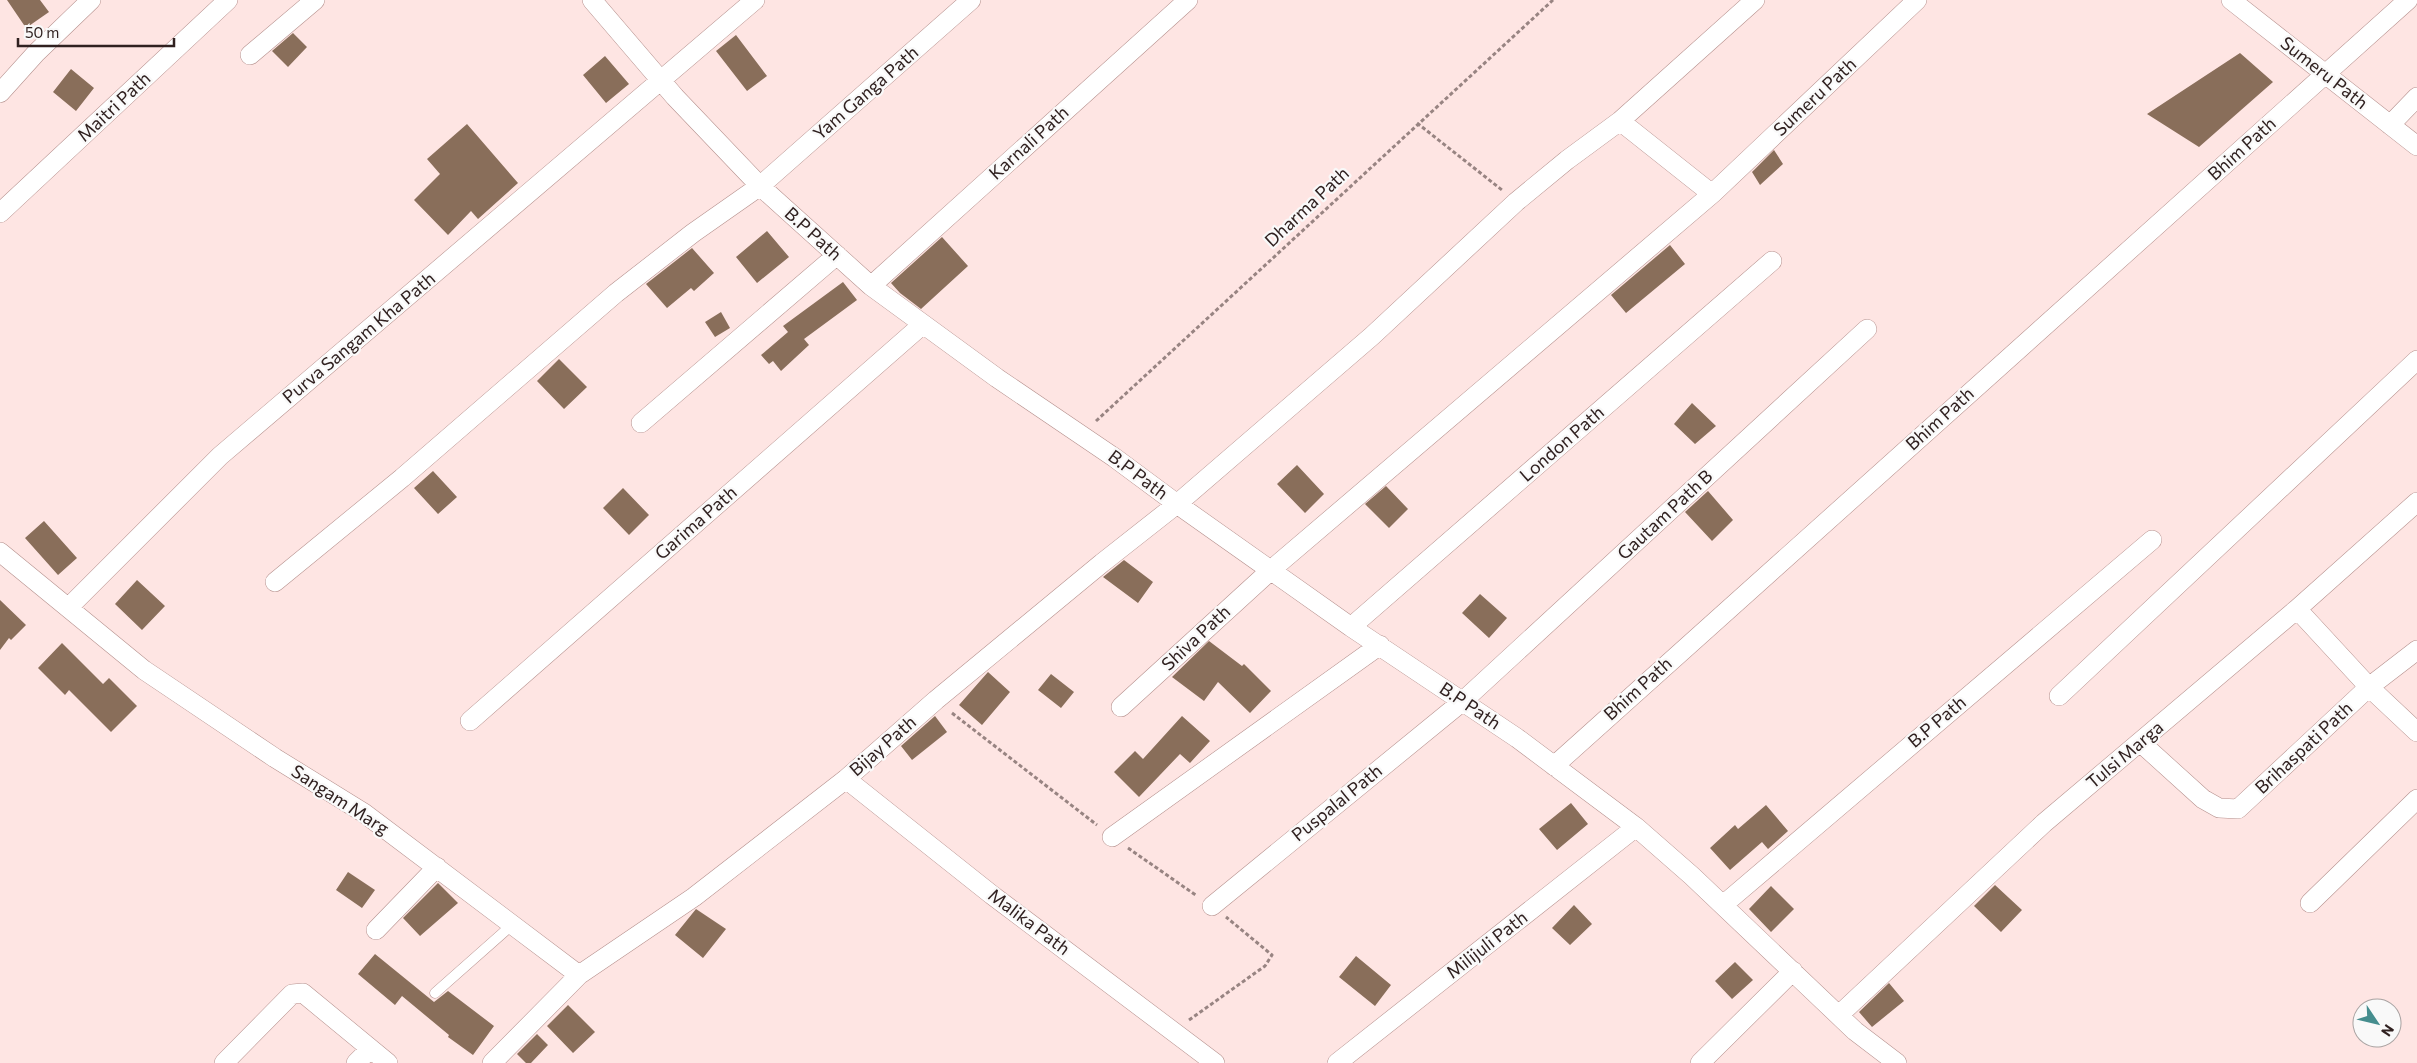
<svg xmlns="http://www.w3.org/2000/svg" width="2417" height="1063" viewBox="0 0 2417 1063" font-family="Commissioner,sans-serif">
<rect width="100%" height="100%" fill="#fee5e3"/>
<path fill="#896e5a" d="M7 0H40L49 12 26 28Z
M293 33 307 47 288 67 272 51Z
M736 35 767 76 747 91 716 51Z
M2240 53 2273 82 2199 147 2147 114Z
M605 56 629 84 606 103 583 75Z
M71 69 94 88 76 111 53 92Z
M467 124 518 183 478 219 471 211 448 235 414 200 440 174 427 159Z
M1774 150 1783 164 1760 185 1752 172Z
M767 231 789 257 757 283 736 257Z
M942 237 968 266 921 309 900 293 891 283Z
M1670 245 1685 264 1626 313 1611 295Z
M692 248 714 273 694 291 691 288 667 308 646 284Z
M843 282 857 300 804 339 809 345 781 371 773 361 769 364 761 355 788 332 783 326Z
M721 312 730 328 715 337 705 322Z
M559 359 587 387 564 409 537 381Z
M1692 403 1716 426 1695 444 1674 424Z
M1297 465 1324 494 1305 513 1277 484Z
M433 471 457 497 438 514 414 488Z
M1386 486 1408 509 1389 528 1365 504Z
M623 488 649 515 629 535 603 508Z
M1708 491 1733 520 1712 541 1685 512Z
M44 521 77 558 58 575 25 538Z
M1124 560 1153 582 1138 603 1103 577Z
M137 580 165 606 142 630 115 604Z
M1480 594 1507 618 1489 638 1462 613Z
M0 600 26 625 11 640 9 638 0 650Z
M1209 641 1242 666 1244 664 1271 691 1250 713 1218 682 1204 701 1172 677Z
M62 643 103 684 109 678 137 706 111 732 69 690 65 695 38 668Z
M988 672 1010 692 982 725 959 705Z
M1051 674 1074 692 1061 708 1038 690Z
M935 716 947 732 912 760 901 746Z
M1182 716 1210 741 1190 763 1180 754 1139 797 1114 772 1135 751 1143 759Z
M1571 803 1588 824 1557 850 1539 829Z
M1766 805 1788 831 1768 849 1762 842 1730 870 1710 848 1735 825 1738 829Z
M348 872 375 890 362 908 336 890Z
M438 883 458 903 420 936 403 918Z
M1995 885 2022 910 2001 932 1974 906Z
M1771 886 1794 909 1771 932 1749 909Z
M1574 905 1592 924 1570 945 1552 928Z
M696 909 726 929 703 958 675 935Z
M375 954 434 1002 448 991 494 1026 473 1055 448 1037 449 1035 402 996 395 1005 358 974Z
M1356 956 1391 985 1375 1006 1339 977Z
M1735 962 1753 980 1732 999 1715 981Z
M1889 983 1904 1001 1872 1027 1859 1012Z
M568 1005 595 1032 573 1053 547 1026Z
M537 1034 548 1045 531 1063H526L517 1054Z"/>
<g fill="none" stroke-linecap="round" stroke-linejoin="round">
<defs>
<path id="service" d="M435 993 513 924"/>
<path id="minor" d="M592 0 675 97 760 186 871 286 997 378 1115 458 1177 504 1351 627 1517 738 1636 827 1692 876 1855 1031 1897 1063
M2231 0 2417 146
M250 55 315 0
M0 93 36 53 91 0
M2390 125 2417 97
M1712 194 1917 0
M0 213 228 0
M871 286 1188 0
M641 423 837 255
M0 552 144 670 275 758 364 813 579 975 492 1063
M275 582 402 478 616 293 693 233 760 186 971 0
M69 607 220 456 755 0
M1351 627 1772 261
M2417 650 2369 687 2417 732
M2059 696 2417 360
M1121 707 1271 570 1712 194 1620 121
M470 721 922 325
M2140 742 2203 799 2219 808 2238 809 2369 687 2297 609
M1554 766 2408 0
M846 779 992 895 1215 1063
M1112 837 1380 645
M2310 903 2417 799
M1723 905 2152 540
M1212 906 1463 701 1867 329
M376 930 437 867
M579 975 694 897 846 779 936 700 1102 563 1177 504 1372 336 1516 202 1567 160 1620 121 1755 0
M1839 1015 2044 823 2297 609 2417 502
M224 1063 292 994 303 993 388 1063
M356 1063 370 1049
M1337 1063 1636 827
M1700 1063 1793 971"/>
</defs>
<use href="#service" stroke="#b5908d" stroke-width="11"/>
<use href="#minor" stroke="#b5908d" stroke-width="20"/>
<path stroke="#988482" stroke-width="3" stroke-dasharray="4 2.5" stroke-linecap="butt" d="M1417 123 1502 190
M1096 421 1553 0
M952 713 1097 825
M1128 848 1197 896
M1189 1020 1265 966 1272 955 1226 917"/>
<use href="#service" stroke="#fff" stroke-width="10"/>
<use href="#minor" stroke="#fff" stroke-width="19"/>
</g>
<g text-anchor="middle" stroke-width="4.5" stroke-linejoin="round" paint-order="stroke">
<g font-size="18" fill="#302120" stroke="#f9f9f9">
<text transform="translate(2324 73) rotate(38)" y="6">Sumeru Path</text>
<text transform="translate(866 93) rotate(-41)" y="6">Yam Ganga Path</text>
<text transform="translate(1815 97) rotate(-43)" y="6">Sumeru Path</text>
<text transform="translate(114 107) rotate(-43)" y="6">Maitri Path</text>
<text transform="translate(1029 143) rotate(-42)" y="6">Karnali Path</text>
<text transform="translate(2242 149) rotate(-42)" y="6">Bhim Path</text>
<text transform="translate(1307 207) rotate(-43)" y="6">Dharma Path</text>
<text transform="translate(813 234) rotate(42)" y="6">B.P Path</text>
<text transform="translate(359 338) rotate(-40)" y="6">Purva Sangam Kha Path</text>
<text transform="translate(1940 419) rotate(-42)" y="6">Bhim Path</text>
<text transform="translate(1562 444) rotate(-41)" y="6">London Path</text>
<text transform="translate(1138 475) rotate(37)" y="6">B.P Path</text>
<text transform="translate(1665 515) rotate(-43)" y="6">Gautam Path B</text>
<text transform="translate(696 523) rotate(-41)" y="6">Garima Path</text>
<text transform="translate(1196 638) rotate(-43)" y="6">Shiva Path</text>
<text transform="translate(1638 689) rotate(-42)" y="6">Bhim Path</text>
<text transform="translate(1470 706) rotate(34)" y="6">B.P Path</text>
<text transform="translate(1937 722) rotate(-40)" y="6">B.P Path</text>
<text transform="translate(883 746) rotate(-41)" y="6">Bijay Path</text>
<text transform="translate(2304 748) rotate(-43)" y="6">Brihaspati Path</text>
<text transform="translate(2125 755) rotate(-40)" y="6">Tulsi Marga</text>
<text transform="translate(340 800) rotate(33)" y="6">Sangam Marg</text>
<text transform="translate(1337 803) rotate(-39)" y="6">Puspalal Path</text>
<text transform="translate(1029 922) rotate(37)" y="6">Malika Path</text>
<text transform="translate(1487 945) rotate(-38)" y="6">Milijuli Path</text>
</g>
</g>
<g transform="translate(2377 1023) rotate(125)"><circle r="24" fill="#f9f9f9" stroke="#a9a3a2"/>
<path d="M0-4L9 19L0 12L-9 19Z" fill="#458d8e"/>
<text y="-8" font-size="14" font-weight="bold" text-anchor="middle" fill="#302120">N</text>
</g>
<path d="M18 38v8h156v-8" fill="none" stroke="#302120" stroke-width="2.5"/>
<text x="25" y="38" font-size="15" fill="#302120" stroke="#f9f9f9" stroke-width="4" paint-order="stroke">50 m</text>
</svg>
